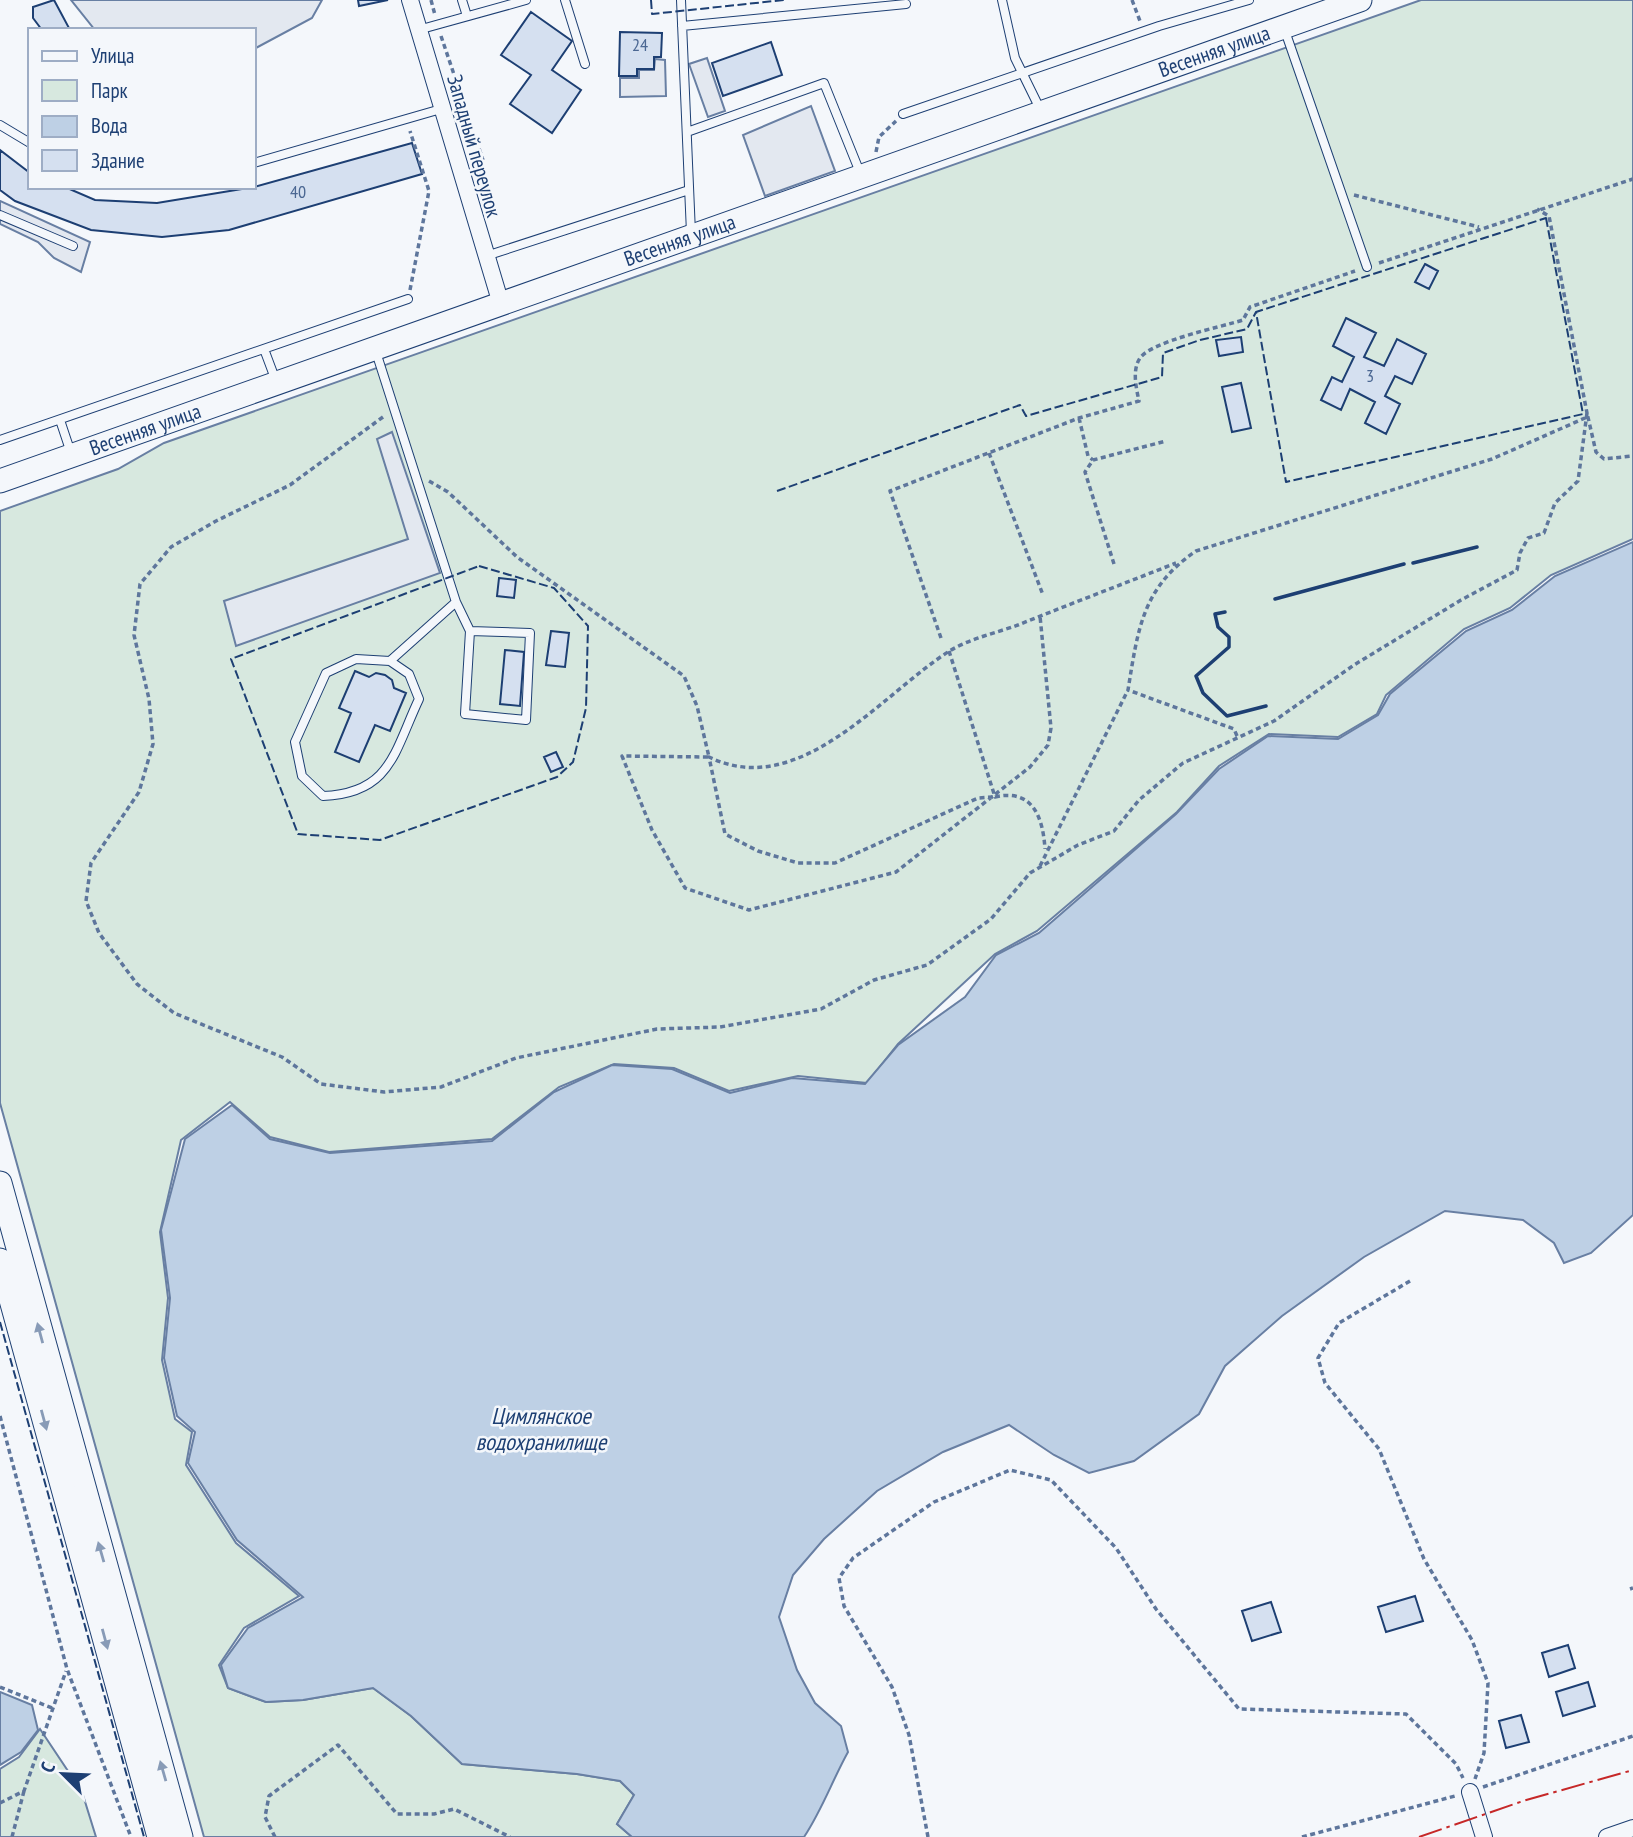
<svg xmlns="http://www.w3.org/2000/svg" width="1633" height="1837" viewBox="0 0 1633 1837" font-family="'PT Sans Narrow',sans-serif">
<rect width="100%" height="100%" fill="#f4f7fb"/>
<path fill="#d7e8df" stroke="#687fa3" stroke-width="2" d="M1421 0H1633V539L1551 575 1510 608 1464 629 1386 695 1377 714 1338 737 1269 734 1219 766 1177 812 1037 931 995 954 898 1044 867 1083 798 1076 729 1091 674 1068 614 1064 559 1087 492 1139 329 1152 270 1137 230 1102 181 1140 160 1232 168 1298 162 1360 175 1419 192 1432 186 1465 236 1543 299 1596 244 1628 219 1665 228 1688 266 1702 303 1700 373 1688 411 1716 462 1764 577 1774 620 1781 634 1795 617 1824 632 1837H204L0 1103V511L118 469 164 443Z
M40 1729 82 1792 96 1837H0V1769L19 1757Z"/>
<path fill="#e3e8f0" stroke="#687fa3" stroke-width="2" d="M71 0H322L312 18 254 49V30H95Z
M707 58 725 111 708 117 689 64Z
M655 59 665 60 666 96 620 97V78H639V70H654Z
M811 106 835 171 765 196 743 135Z
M0 201 90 242 81 272 54 258 38 242 0 224Z
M392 432 440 573 236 646 224 601 408 539 377 439Z"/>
<path fill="#bed0e5" stroke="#687fa3" stroke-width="2" d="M1633 542V1215L1591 1253 1564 1263 1554 1243 1523 1220 1445 1211 1364 1257 1282 1316 1225 1366 1199 1414 1134 1461 1089 1473 1054 1455 1009 1425 943 1452 877 1491 824 1539 793 1575 779 1617 797 1670 815 1703 841 1726 848 1752C832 1781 822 1810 804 1837H632L617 1824 634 1795 620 1781 577 1774 462 1764 411 1716 373 1688 303 1700 266 1702 228 1688 221 1665 248 1628 303 1597 237 1540 188 1463 195 1432 177 1416 164 1358 170 1298 161 1230 185 1139 232 1105 270 1139 330 1153 492 1141 554 1092 612 1065 672 1069 730 1093 792 1078 865 1084 898 1045 965 997 996 955 1039 933 1176 814 1219 769 1268 736 1338 739 1378 715 1390 694 1466 631 1512 610 1555 576Z
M0 1692 32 1705 38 1730 21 1752 0 1765Z"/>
<path fill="#d5e0f0" stroke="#1d3f73" stroke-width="2" d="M54 0 69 28 42 30 33 18V7Z
M358 0H388L359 6Z
M531 12 572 41 552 70 581 90 552 133 510 104 531 75 501 55Z
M620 32 662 33 661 57H654V69H637V76H619Z
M771 42 782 75 723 96 712 63Z
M412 143 422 174 229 230 162 237 91 230 15 201 0 190V150L30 173V187H65L95 200 157 203 254 187Z
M1425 264 1438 271 1429 289 1415 282Z
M1346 318 1376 333 1364 357 1384 366 1397 339 1426 354 1412 384 1395 376 1385 396 1400 404 1386 434 1365 423 1375 402 1350 389 1341 410 1321 400 1332 377 1342 382 1354 357 1333 346Z
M1241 337 1243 352 1219 356 1216 340Z
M1241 383 1251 428 1232 432 1222 387Z
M499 578 516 580 514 598 497 596Z
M551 631 569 633 565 667 546 665Z
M505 650 524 652 520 706 500 704Z
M355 671 369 677 376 673 385 675 392 680 394 688 406 693 390 731 375 725 359 762 335 752 351 713 339 708Z
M556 752 563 767 551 772 544 757Z
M1415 1596 1423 1621 1386 1632 1378 1607Z
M1271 1602 1281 1632 1252 1641 1242 1611Z
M1568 1645 1575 1668 1549 1677 1542 1653Z
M1588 1682 1595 1706 1563 1716 1556 1692Z
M1521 1715 1529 1742 1506 1748 1499 1721Z"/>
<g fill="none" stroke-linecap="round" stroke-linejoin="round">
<defs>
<path id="lane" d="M462 0 467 16
M565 0 585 64
M681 0 691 233
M1002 0 1015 58 1041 111
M682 26 906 4
M1284 28 1367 267
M418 30 526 0
M903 114 1159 26 1249 0
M0 125 30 143
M687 132 824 83 861 175
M254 163 441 109
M0 215 73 246
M486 256 689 190
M264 349 276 381
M376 352 456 602 390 661 356 659 326 673 295 742 302 776 323 796C391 793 394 752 419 699L409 674 390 661
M60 420 71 453
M0 440 408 299
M456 602 470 631 530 633 526 720 465 714 470 631"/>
<path id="street" d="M410 0 501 304
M1470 1792 1484 1837
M1607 1837 1633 1828"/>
<g id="secondary">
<path id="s1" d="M0 481 1360 0"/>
<path d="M0 1183 181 1837"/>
<path d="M0 1260 159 1837"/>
</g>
</defs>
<use href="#lane" stroke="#1d3f73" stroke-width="10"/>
<use href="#street" stroke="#1d3f73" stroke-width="18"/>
<use href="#secondary" stroke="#1d3f73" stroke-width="25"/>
<path stroke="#5e769c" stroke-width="3.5" stroke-dasharray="5 3.5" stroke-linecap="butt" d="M431 0 435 15
M1132 0 1140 21
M441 36 483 160
M876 152 879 137 896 121
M1354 195 1479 227
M1379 263 1633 179
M410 290 429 191 410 131
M383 417 290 485 216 521 171 547 140 584 134 635 149 699 153 744 139 792 91 863 86 901 99 933 137 984 174 1013 282 1057 321 1084 384 1092 441 1087 516 1058 657 1029 720 1027 821 1009 874 980 927 965 991 919 1030 873 1078 845 1114 831 1139 800 1183 763 1274 721 1354 665 1461 600 1517 570 1520 553 1528 538 1544 533 1555 503 1578 481 1587 413 1596 452 1604 459 1633 456
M1079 418 1088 456 1093 460
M989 453 1043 595
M429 481 448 492 517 557 684 676 697 706 709 757 622 756 652 830 685 888 749 910 896 872 1030 767 1048 745 1051 728 1040 616
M1114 564 1085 472 1093 460 1166 441
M941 638 890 491 1079 418 1139 401C1136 387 1132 370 1140 358 1152 341 1221 327 1243 320L1250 307 1355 271
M949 651 995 797C1033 788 1043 818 1045 849
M1237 736 1234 729 1128 690C1138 629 1142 588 1196 551L1492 459 1585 418 1587 413 1549 216 1537 209
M993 797 978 798 835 863H798L758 851 725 834 709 757C799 801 881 695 948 652 968 639 996 633 1018 625 1070 604 1123 584 1176 563
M1040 866 1128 690
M1410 1281 1339 1323 1318 1358 1325 1383 1379 1449 1424 1559 1472 1640 1488 1683 1484 1753 1475 1779
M0 1416 67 1669 131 1837
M1630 1589 1633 1588
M0 1687 52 1708
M1483 1787 1633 1736
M0 1803 24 1791 66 1671
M12 1837 24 1791
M275 1837 265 1817 269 1796 338 1745 397 1814H434L454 1809 510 1837
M928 1837 909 1735 892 1687 844 1606 839 1578 853 1558 934 1502 1010 1470 1051 1480 1116 1548 1156 1609 1239 1709 1406 1714 1456 1764 1463 1778
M1302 1837 1455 1796"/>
<use href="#lane" stroke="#f4f7fb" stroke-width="8"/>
<use href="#street" stroke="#f4f7fb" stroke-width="16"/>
<use href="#secondary" stroke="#f4f7fb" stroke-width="23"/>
<path stroke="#1d3f73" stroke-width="2" stroke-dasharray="9 3.5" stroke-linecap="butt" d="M651 0 652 14 784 0
M1546 218 1583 414 1286 482 1256 312Z
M777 491 1020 405 1026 416 1162 377 1163 353 1200 340 1247 329 1256 312
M479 566 554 588 588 626 586 708 573 762 557 777 380 840 298 834 231 659Z
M0 1322 144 1837"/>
<path stroke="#1d3f73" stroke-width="3.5" d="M1413 563 1477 547
M1275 599 1404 564
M1225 612 1215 614 1218 627 1229 637V647L1196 676 1203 693 1227 716 1266 706"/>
<path stroke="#c62828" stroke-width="2" stroke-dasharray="24 5 3.5 5" stroke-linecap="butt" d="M1419 1837 1523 1801 1633 1770"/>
</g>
<defs><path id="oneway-solid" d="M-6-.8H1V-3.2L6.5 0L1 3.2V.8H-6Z" transform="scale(1.75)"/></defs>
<g fill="#889bb7">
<use href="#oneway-solid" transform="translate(40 1333) rotate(-105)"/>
<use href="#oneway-solid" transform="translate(44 1420) rotate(75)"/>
<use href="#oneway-solid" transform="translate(101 1552) rotate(-106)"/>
<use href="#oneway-solid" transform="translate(105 1639) rotate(75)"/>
<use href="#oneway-solid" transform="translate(163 1771) rotate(-106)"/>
</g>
<g text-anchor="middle" stroke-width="5" stroke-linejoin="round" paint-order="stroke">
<g font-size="18" fill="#4b6792">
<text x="640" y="51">24</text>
<text x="298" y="198">40</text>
<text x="1370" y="382">3</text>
</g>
<g font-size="21" fill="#1d3f73" stroke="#f4f7fb">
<text dy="7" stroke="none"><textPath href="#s1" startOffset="1288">Весенняя улица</textPath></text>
<text transform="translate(474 146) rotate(74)" y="7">Западный переулок</text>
<text dy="7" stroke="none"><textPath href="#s1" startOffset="721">Весенняя улица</textPath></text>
<text dy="7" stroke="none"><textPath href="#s1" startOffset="154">Весенняя улица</textPath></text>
</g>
<g font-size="23" font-style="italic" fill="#1d3f73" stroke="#f4f7fb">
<text x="541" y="1424">Цимлянское<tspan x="541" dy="26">водохранилище</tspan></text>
</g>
</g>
<rect x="28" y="28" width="228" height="161" fill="#f4f7fb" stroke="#9eadc5" stroke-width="2"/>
<rect x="42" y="51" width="35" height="10" fill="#f4f7fb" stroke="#9eadc5" stroke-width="2"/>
<text x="91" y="63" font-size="21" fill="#1d3f73">Улица</text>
<rect x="42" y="80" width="35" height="21" fill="#d7e8df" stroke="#9eadc5" stroke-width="2"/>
<text x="91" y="98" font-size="21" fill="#1d3f73">Парк</text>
<rect x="42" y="116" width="35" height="21" fill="#bed0e5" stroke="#9eadc5" stroke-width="2"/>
<text x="91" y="133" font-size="21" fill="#1d3f73">Вода</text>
<rect x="42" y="150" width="35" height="21" fill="#d5e0f0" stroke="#9eadc5" stroke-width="2"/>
<text x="91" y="168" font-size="21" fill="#1d3f73">Здание</text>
<g transform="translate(63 1774) rotate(294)" stroke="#f4f7fb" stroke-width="5" paint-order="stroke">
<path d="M0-5L12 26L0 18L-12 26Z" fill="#1d3f73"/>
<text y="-10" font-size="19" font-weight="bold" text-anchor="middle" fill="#1d3f73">С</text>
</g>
</svg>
